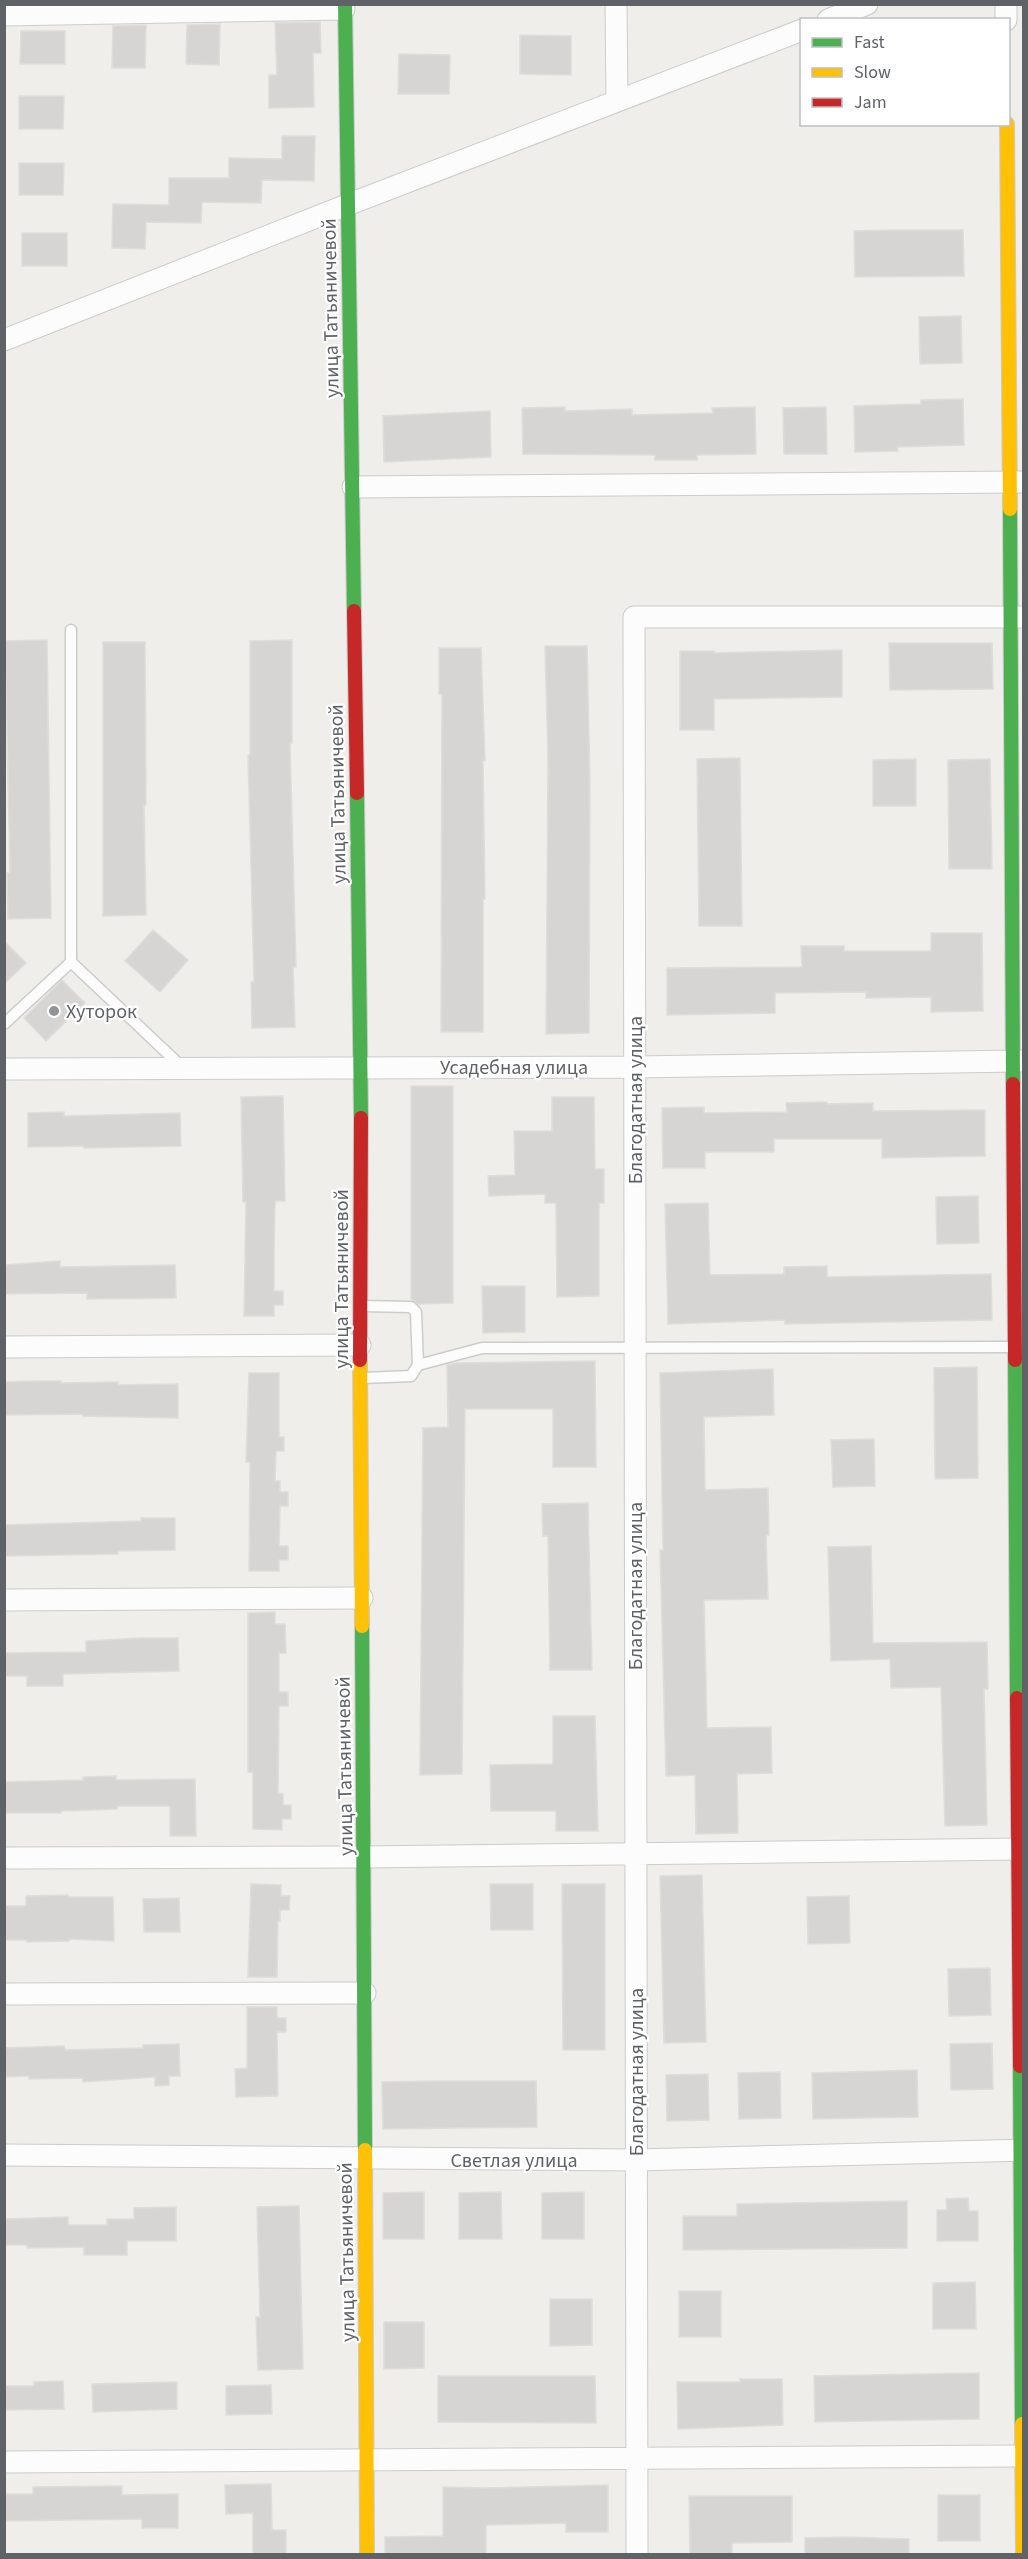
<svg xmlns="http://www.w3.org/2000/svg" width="1028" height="2559" viewBox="0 0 1028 2559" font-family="'Source Sans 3',sans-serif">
<rect width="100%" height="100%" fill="#efeeea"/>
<path fill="#d6d5d3" stroke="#deddd9" stroke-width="1.5" d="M320 22 321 53H313L314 107 269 108V75H277L275 23Z
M220 24 219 65 186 64 187 25Z
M146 25 145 68H112L113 26Z
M21 31H65V64H20Z
M520 35 571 36V75L520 74Z
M399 54 450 55 449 94H398Z
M19 96H64L63 129H19Z
M282 136H315L314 181 262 180 261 203 202 202 201 223 146 222 145 249 112 248 113 204 169 205V178H229V158L282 159Z
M19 163H64L63 195H19Z
M896 230H963L964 276 855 277 854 231Z
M22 233H67V266H22Z
M961 316 962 363 920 364 919 317Z
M963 399 964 445 897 447 898 451 855 452 854 406 921 404V400Z
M565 407V411L632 409V415L713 413 712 408 755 407 756 454 697 455V460H655V455L523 454 522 408Z
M826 407 827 454H784L783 408Z
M490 411 491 457 384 462 383 416Z
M47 640 51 918 8 919 7 873H10L5 641Z
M292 640V743H290L296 967H293L295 1027 252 1028 251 982H254L248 755H250V641Z
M103 642H145L146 805H144L146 915 103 916Z
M889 643H992L993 689 890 690Z
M545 646H587L590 782 589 1033 546 1034 548 763Z
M439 648H481L485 760H483L485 899H483V1032H441L442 694H439Z
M842 650V697L714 699V730H680V651H714V653Z
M740 758 742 926H699L697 759Z
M916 759V806H873V760Z
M990 759 992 869H949L948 760Z
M153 930 188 960 160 992 125 961Z
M931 933H982L983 1011 931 1012V997L866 998V992L775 993V1013L667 1015V968L802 967 801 946H844V951H931Z
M4 941 26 963 4 984Z
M62 980 85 1003 46 1041 24 1018Z
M411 1086H453V1303L418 1304 411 1299Z
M283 1096 285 1201H275L274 1257V1291H283V1305H274V1316H244L246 1202H243L241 1097Z
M552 1097H594L595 1169H604V1203H599V1296L557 1297 556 1203H545V1194L489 1196 488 1176 515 1175 514 1131H552Z
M827 1102V1104L873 1103V1111L985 1110V1156L882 1158V1139H774V1152H705V1168H663L662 1108 704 1107V1113L787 1112 786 1103Z
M64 1112V1116L180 1113 181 1146 84 1148V1146L28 1147V1113Z
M978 1196 979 1243 937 1244 936 1197Z
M708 1203 710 1275 784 1274V1267L827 1266V1277L991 1274 992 1320 785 1324V1320L668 1324 665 1204Z
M60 1261V1267L175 1265 176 1298 87 1299V1293L4 1294V1265Z
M482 1286H525V1332L483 1333Z
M595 1361 596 1467H553V1409H465L462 1774 420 1775 423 1428 448 1427 447 1365 456 1363Z
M977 1367 978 1478 935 1479 934 1368Z
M773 1369 774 1415 704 1417 705 1490 768 1488 769 1535H766L768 1599 704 1600 707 1728 771 1727 772 1773 737 1774 738 1833 696 1834 695 1775 666 1776 660 1550H663L660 1373Z
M249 1373H279V1437H284V1451H276L275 1481H280V1492H288V1506H280L279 1546H288V1560H279V1571H249L250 1462H246Z
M38 1381H61V1383L118 1382V1385L178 1384V1418L83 1416V1414L4 1415V1382Z
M874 1439 875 1486 833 1487 831 1440Z
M588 1503 592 1670H550L548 1536H543L542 1504Z
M141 1518H175V1550L118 1551V1554L4 1556V1525L141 1521Z
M871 1546 873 1643 987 1642 988 1689H984L987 1825 945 1826 941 1687 891 1688 890 1659 831 1661 828 1547Z
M275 1612V1624H285L286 1653H279V1692H288V1706H279L278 1793 283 1794V1805H291V1819H282V1830L253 1829V1772H248V1613Z
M142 1638H178L179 1671 63 1674V1686H27V1676H4V1653L86 1652V1641Z
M553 1716H595L598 1831H556V1811H491L490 1765 553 1764Z
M116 1776V1780L195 1779 196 1836H170V1806H117V1809L61 1811V1813H4V1782L83 1780V1777Z
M702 1875 706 2042 664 2043 660 1876Z
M251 1884 281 1885V1896H290L289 1910H280V1921H278L277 1977H248Z
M490 1884H533V1930H491Z
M562 1884H605V2050H563Z
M68 1895V1897H113L114 1941 69 1939V1941L27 1942V1940H4V1906H26V1896Z
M849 1896 850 1943 808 1944 807 1897Z
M179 1898 180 1932H144L143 1899Z
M990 1968 991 2015 949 2016 948 1969Z
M247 2007H277V2018H286V2032H277L278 2096 236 2097 235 2069 247 2068Z
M992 2043 993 2089 951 2090 950 2044Z
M179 2044 180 2076H169V2085L155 2086V2077L83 2082V2078L29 2079V2076L4 2077V2048L64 2046 65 2050 143 2048V2045Z
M917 2070 918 2117 813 2119 812 2073Z
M780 2072 781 2118 739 2119 738 2073Z
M708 2074 709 2120 667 2121 666 2075Z
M432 2081H536L537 2127 383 2129 382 2082Z
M424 2192V2239H383V2193Z
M501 2192 502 2239H459V2193Z
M584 2192V2239H542V2193Z
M968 2198 969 2211H978V2241H937V2210H947L946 2199Z
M907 2201V2248L683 2250V2216H737V2204Z
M299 2206 303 2369 258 2370 256 2317H260L257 2207Z
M176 2207V2241H127V2255H84V2247L27 2248V2245H4V2219L68 2217V2225H107V2219H134V2208Z
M975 2282 976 2329H933V2283Z
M679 2291H721V2337H679Z
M550 2299H592V2345L550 2346Z
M384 2322H424V2368L384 2369Z
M979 2373V2419L815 2422 814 2376Z
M438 2376H595L596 2423 438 2422Z
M740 2379H782L783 2425 678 2429 677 2382H740Z
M63 2381 64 2409 4 2410V2386H34V2382Z
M177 2382V2409L93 2412 92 2384Z
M271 2385 272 2414 226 2415V2386Z
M271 2484 272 2530H286V2554H253V2513L226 2514 225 2485Z
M608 2485V2532H566V2523L486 2525V2554H385V2537L443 2536V2487L485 2488Z
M122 2486V2495L178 2494V2528H142V2519L4 2521V2494H33V2487Z
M938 2495H980V2541H938Z
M689 2496H792V2542L732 2543V2554H690Z
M847 2537 909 2539V2554H805V2538Z"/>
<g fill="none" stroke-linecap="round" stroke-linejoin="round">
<defs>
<path id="lane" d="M71 630V962L182 1067
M4 1024 71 962
M363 1306 411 1307 416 1312 418 1365
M363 1378 411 1376 418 1365 482 1348 1012 1347"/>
<path id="street" d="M616 4 617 100
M1006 4V20
M4 15 344 9
M828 20 867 4
M4 340 347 205 802 30
M353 487 1021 482
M4 1069 635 1067 1024 1061
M4 1347 360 1345
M4 1600 362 1598
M4 1858 364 1857 1024 1849
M4 1994 365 1993
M4 2155 636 2160 1024 2150
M4 2462 1024 2456
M637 2554 634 617H1024"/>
<path id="fast" d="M345 4 354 611
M1010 509 1013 1084
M357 793 361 1118
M1015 1360 1017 1698
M362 1626 365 2150
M1020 2066 1022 2424"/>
<path id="slow" d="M1007 124 1010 509
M360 1360 362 1626
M365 2150 367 2554
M1022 2424 1023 2554"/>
<path id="jam" d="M354 611 357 793
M1013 1084 1015 1360
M360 1360 361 1118
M1017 1698 1020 2066"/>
</defs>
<use href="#lane" stroke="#cbcccc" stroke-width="13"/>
<use href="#street" stroke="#cbcccc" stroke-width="23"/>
<use href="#fast" stroke="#cacacb" stroke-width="16"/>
<use href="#slow" stroke="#cacacb" stroke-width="16"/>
<use href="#jam" stroke="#cacacb" stroke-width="16"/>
<use href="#lane" stroke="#fdfcfc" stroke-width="10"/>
<use href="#street" stroke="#fdfcfc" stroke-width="21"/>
<use href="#fast" stroke="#4caf50" stroke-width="14"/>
<use href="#slow" stroke="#ffc107" stroke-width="14"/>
<use href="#jam" stroke="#c62828" stroke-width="14"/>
</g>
<circle fill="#919496" stroke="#fff" stroke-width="2" cx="54" cy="1011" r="6"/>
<g text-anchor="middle" stroke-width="4.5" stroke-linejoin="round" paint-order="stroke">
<g font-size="20" fill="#5f6368" stroke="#fff">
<text transform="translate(330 308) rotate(-91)" y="7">улица Татьяничевой</text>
<text transform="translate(337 794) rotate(-91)" y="7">улица Татьяничевой</text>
<text x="514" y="1074">Усадебная улица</text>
<text transform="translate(635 1100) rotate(-90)" y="7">Благодатная улица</text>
<text transform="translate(341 1279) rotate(-90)" y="7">улица Татьяничевой</text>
<text transform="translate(635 1586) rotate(-90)" y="7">Благодатная улица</text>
<text transform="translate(344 1766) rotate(-91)" y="7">улица Татьяничевой</text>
<text transform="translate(636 2072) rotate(-90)" y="7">Благодатная улица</text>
<text x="514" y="2167">Светлая улица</text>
<text transform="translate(346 2252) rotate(-91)" y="7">улица Татьяничевой</text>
</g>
<g font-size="20" fill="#5f6368" stroke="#fff" text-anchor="start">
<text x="66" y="1018">Хуторок</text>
</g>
</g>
<rect width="1028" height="2559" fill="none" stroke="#5f6368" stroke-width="12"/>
<rect x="800" y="18" width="210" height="108" fill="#ffffff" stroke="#bfc1c3" stroke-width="1.5"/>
<rect x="812" y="38" width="30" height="9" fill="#4caf50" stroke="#bfc1c3" stroke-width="1.5"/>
<text x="854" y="48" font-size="18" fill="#5f6368">Fast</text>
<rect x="812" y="68" width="30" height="9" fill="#ffc107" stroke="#bfc1c3" stroke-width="1.5"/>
<text x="854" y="78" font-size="18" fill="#5f6368">Slow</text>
<rect x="812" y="98" width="30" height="9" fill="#c62828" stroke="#bfc1c3" stroke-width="1.5"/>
<text x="854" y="108" font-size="18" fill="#5f6368">Jam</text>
</svg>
